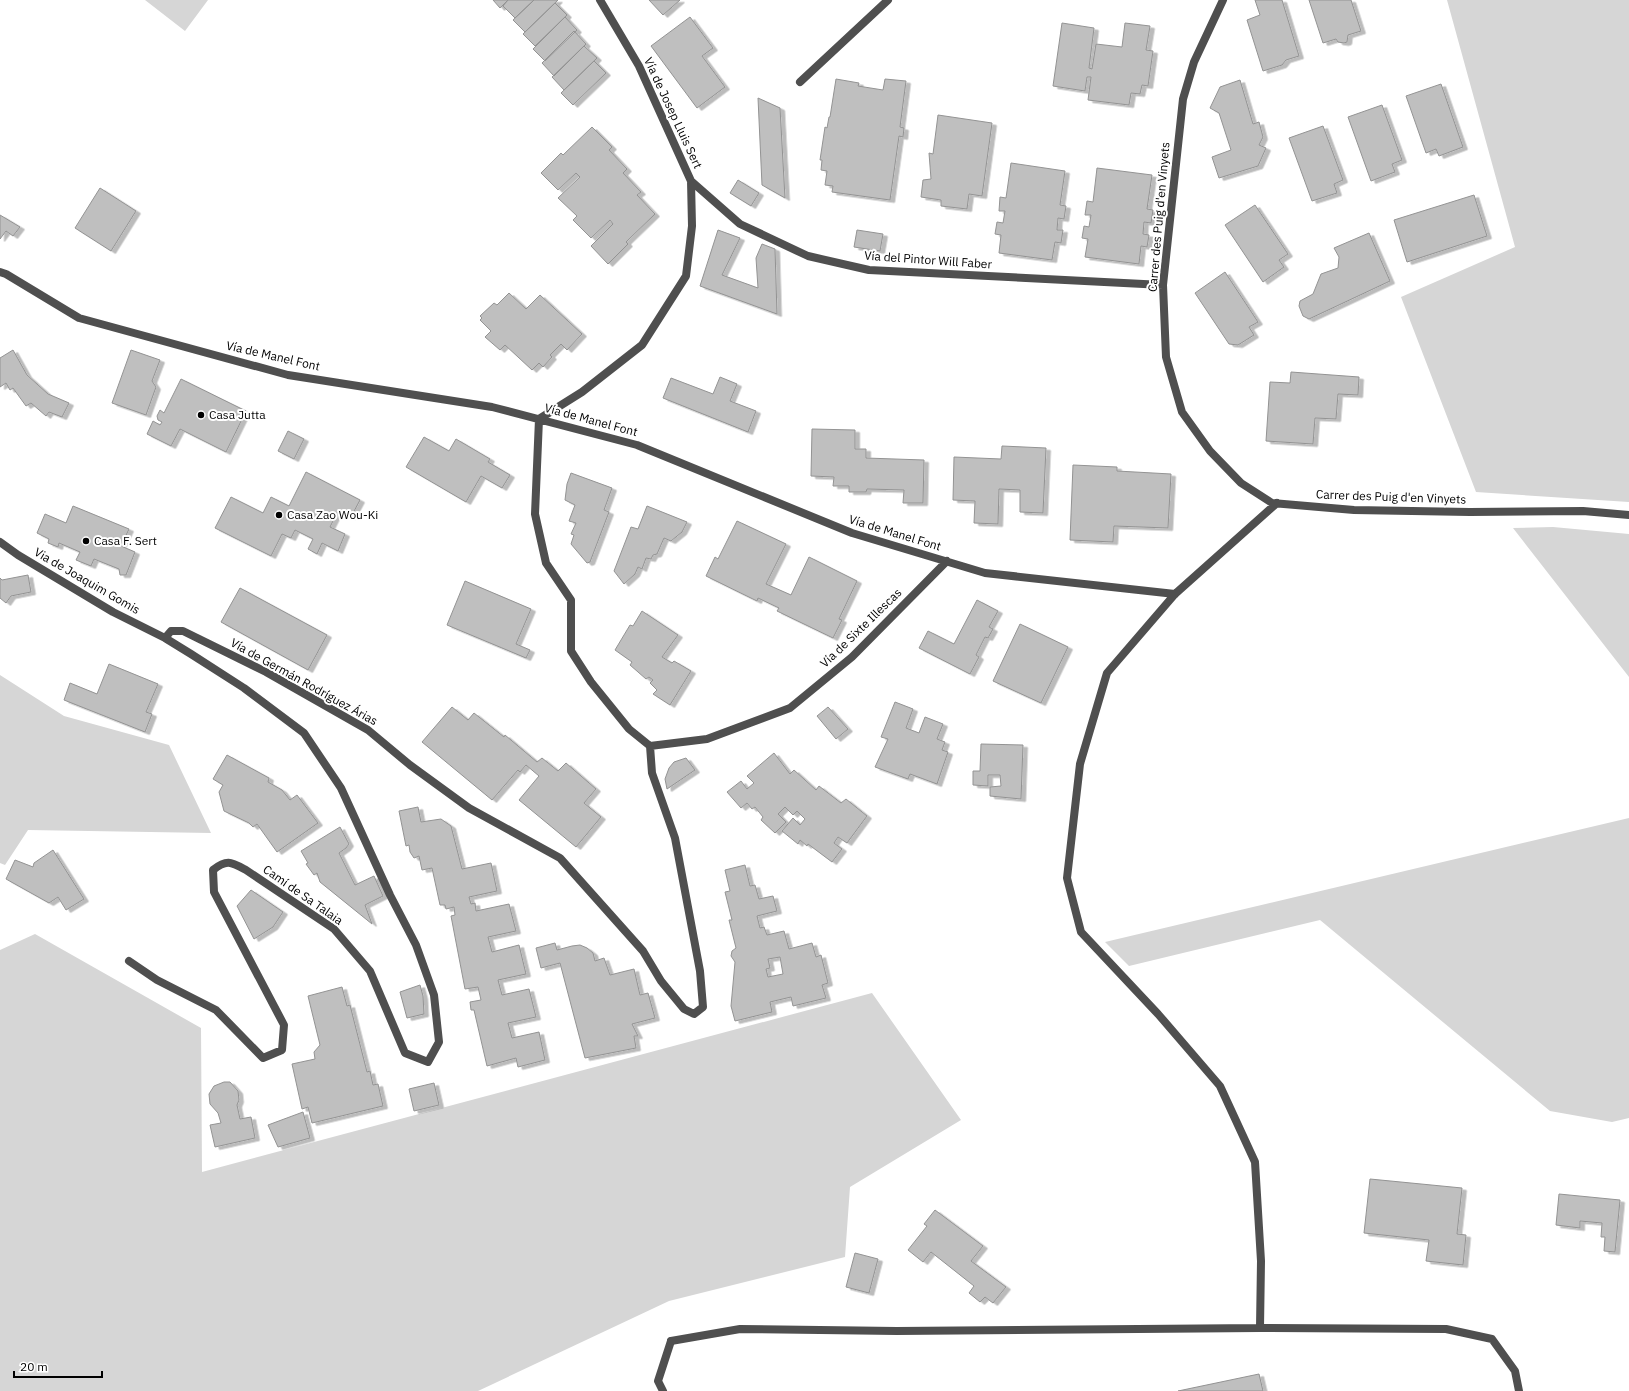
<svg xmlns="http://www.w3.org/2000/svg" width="1629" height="1391" viewBox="0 0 1629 1391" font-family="'IBM Plex Sans',sans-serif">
<defs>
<filter id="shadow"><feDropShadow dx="4.5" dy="2.5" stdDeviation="0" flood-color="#0004"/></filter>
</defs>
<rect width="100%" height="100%" fill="#fff"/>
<path fill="#d6d6d6" d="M145 0H208L185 31Z
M1447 0H1629V502L1476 492 1401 297 1515 247Z
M1553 527 1629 534V677L1513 528Z
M0 675 64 716 169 745 211 833 28 830 5 865 0 863Z
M1629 818V1118L1612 1122 1550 1111 1320 920 1129 966 1105 942Z
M35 934 201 1028 202 1172 872 993 961 1120 850 1187 845 1257 669 1301 478 1391H0V950Z"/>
<path fill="#bfbfbf" stroke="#939393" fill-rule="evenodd" filter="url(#shadow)" d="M493 0H508L500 8Z
M508 0H534L515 18 503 6Z
M534 0H558L525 32 513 20Z
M649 0H680L663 15Z
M1255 0H1282L1299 56 1286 60 1282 65 1263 71 1247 20 1260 15Z
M1309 0H1351L1361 31 1348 35 1347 42 1344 43 1338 42 1336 39 1323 43Z
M555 3 567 15 535 46 523 34Z
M565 17 577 30 545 61 533 49Z
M690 17 713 48 702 56 725 87 697 108 651 46Z
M1062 23 1094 28 1089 68 1092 69 1096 44 1122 47 1125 23 1150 26 1146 50 1153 51 1148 86 1142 85 1140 94 1131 93 1129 105 1088 100 1091 77H1087L1085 91 1053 86Z
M574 31 586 44 554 76 542 63Z
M584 46 597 58 564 90 552 77Z
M594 61 606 73 573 105 561 93Z
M836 79 859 83 858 86 883 90 885 79 906 81 900 127 904 128 903 137 899 136 890 200 832 192 833 186 825 185 827 171 821 170 822 160H820L825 127 827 128 829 117H830Z
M1240 80 1253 124 1259 122 1263 137 1259 145 1266 148 1258 166 1219 178 1212 157 1231 150 1219 113 1210 108 1220 87Z
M1441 84 1463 147 1439 156 1436 149 1426 153 1406 96Z
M758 98 780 108 785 198 762 185Z
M1382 105 1402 160 1392 164 1395 172 1371 181 1348 117Z
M938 115 992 123 982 196 969 194 967 209 941 206V200L921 197 923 180 931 179 929 153 933 154Z
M1323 126 1343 180 1334 184 1337 193 1312 201 1289 138Z
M592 127 612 147 609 150 627 169 623 173 641 192 637 195 655 214 626 242 628 244 608 264 591 246 613 224 610 220 591 238 573 220 577 216 558 198 580 177 576 173 558 190 541 173 561 153 563 155Z
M1011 163 1065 171 1060 205 1066 206 1064 219 1058 218 1057 230H1063L1061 243 1055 242 1052 260 999 253 1001 235 995 234 997 222 1003 223 1005 211H999L1000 197 1006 198Z
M1097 168 1152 175 1147 209 1153 210 1151 223 1144 222 1143 234 1149 235 1147 247 1141 246 1139 264 1085 257 1088 239 1082 238 1084 226 1089 227 1091 215H1085L1087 201 1093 202Z
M738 180 759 193 751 206 730 193Z
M100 188 136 211 111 251 75 228Z
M1474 195 1487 236 1407 262 1394 220Z
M1255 205 1288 254 1279 260 1284 267 1263 282 1225 225Z
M0 215 20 227 13 236 6 231 0 239Z
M718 230 740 238 722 275 758 288 756 258 762 244 775 249 777 314 700 286Z
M857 230 883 234 880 251 854 247Z
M1369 233 1390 281 1309 319 1303 316 1299 306 1300 301 1313 294 1321 274 1338 268 1339 257 1334 248Z
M1225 272 1258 322 1249 327 1254 335 1238 345 1229 344 1195 293Z
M509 293 526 309 540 295 582 334 567 350 561 344 550 355 552 357 543 367 539 363 532 370 505 345 500 350 485 337 491 331 480 320 482 318 480 316 494 303 497 305Z
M13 350 27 375 48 394 69 403 62 417 49 412 46 416 31 403 26 406 13 388 10 390 6 383 0 387V358Z
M131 350 160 360 152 381 156 387 146 415 112 403Z
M1291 372 1359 377 1358 395 1338 394 1336 419 1315 418 1313 444 1266 441 1270 382 1290 383Z
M720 377 737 384 730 401 756 411 748 432 663 398 671 378 713 394Z
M181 379 246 411 226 452 180 429 171 446 147 434 153 421 160 425 162 422 158 420 157 416 160 410 164 413Z
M812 429 855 430V449H866V458L924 460 923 503H903L904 490 867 489 866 492H849V486H833L834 477 811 476Z
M288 431 304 439 294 459 278 451Z
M424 437 449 451 456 439 490 459 488 462 510 475 502 488 481 476 466 502 406 467Z
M1002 446 1046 448 1043 513 1020 512V490L999 489 998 524 974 523 975 501 953 500 954 457 1001 459Z
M1073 465 1117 467V471L1171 474 1168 528 1114 526 1113 542 1070 540Z
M306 472 360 500 351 517 338 511 330 527 345 534 338 551 322 543 317 554 308 549 313 539 295 530 291 538 282 534 271 556 215 528 231 497 263 513 271 497 289 506Z
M571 473 612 488 604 510 609 512 590 562 587 563 571 544 574 535 571 534 576 523 569 521 575 505 565 500 567 484Z
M73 506 129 529 121 546 135 552 126 575H120L119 569 94 559 91 566 76 560 80 552 59 543 58 547 48 543 49 539 37 533 45 514 66 523Z
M647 506 687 522 682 532 671 541 664 538 657 554 653 555 651 559 646 558 642 569 638 567 635 574 624 584 614 571 631 527 638 529Z
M737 521 786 544 766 584 791 595 809 557 857 581 839 619 842 620 833 638 777 611 779 608 758 598 757 601 706 576 715 557 718 559Z
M28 575 31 592 11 596 6 603 0 598V578L2 580Z
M465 581 531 609 516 644 530 650 526 658 447 625Z
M240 588 327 635 308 670 221 622Z
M977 600 998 611 989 627 993 629 988 638 985 637 976 655 979 657 970 674 919 648 928 631 954 644Z
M642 611 678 635 662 657 672 663 674 661 691 671 670 705 653 694 657 690 650 683 653 680 649 677 646 679 630 665 632 662 615 650 630 625 633 626Z
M1020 624 1068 647 1041 703 993 681Z
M109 664 158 684 146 712 152 714 145 732 64 700 70 683 97 694Z
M895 702 913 709 906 728 919 733 925 717 943 724 937 739 945 742 942 750 948 752 937 784 910 774 908 779 875 767 888 739 881 737Z
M452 707 468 720 474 713 504 737 505 735 537 762 542 758 558 771 566 763 596 789 584 803 601 817 576 847 519 800 539 776 526 765 520 772 518 770 492 800 422 742Z
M828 707 848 729 836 739 817 716Z
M981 744 1023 745 1021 799 990 796V787L1001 786 1000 775H988V786L973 785V771H980Z
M774 753 790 774 794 770 816 790 819 786 841 803 846 799 867 816 847 843 838 837 834 843 842 849 832 862 808 844 807 846 800 840 798 844 782 831 793 818 800 825 805 819 797 811 793 815 785 807 778 814 786 822 775 833 761 820 763 817 755 807 752 809 747 803 741 808 727 792 741 781 747 789 754 783 747 776Z
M227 755 269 778 268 782 282 790 290 800 297 795 318 823 277 852 257 824 253 827 249 823 224 811 219 792 223 785 213 779Z
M686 758 695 770 667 789 665 779 669 768 674 762Z
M418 807 421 822 441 819 451 826 462 869 491 863 497 891 469 897 471 904 475 903 476 911 509 904 516 931 488 937 492 952 519 945 526 974 498 980 502 995 529 989 536 1017 508 1023 512 1038 539 1032 545 1060 518 1067 516 1058 487 1066 474 1010H471L470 1002 481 1000 478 987 465 989 451 916 455 915 454 907 446 909 445 905H440L432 868 422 870 419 856 414 858 410 852 409 845 406 846 399 811Z
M340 827 349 844 346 848 339 853 355 885 374 876 383 896 365 905 372 924 320 882 317 873 314 875 306 864 308 863 301 851Z
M53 850 84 899 66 910 58 897 49 903 6 879 15 860 33 867 34 863Z
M745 865 750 886 755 885 759 899 773 896 777 911 757 916 760 928 764 927 767 935 784 931 789 949 812 943 816 957 821 955 828 983 822 985 826 998 793 1006 791 997 770 1002 772 1012 735 1021 731 1006 735 962 731 956 732 951 736 948 729 920H732L725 892 730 891 725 870ZM780 957 783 974 768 977 766 969 770 968 768 959Z
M251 890 283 912 273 927 254 939 237 906Z
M555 943 557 950 572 946 580 945 587 948 593 953 595 961 604 958 610 975 634 969 640 995 648 993 655 1018 632 1024 638 1036H634L636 1048 585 1058 560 963 541 968 536 948Z
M420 985 423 996 424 1014 407 1018 400 992Z
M342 987 347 1006 350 1005 367 1072 370 1071 373 1085 378 1084 383 1106 312 1123 308 1107 302 1109 292 1064 315 1059 314 1052 320 1045 308 996Z
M224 1082H230L238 1091 239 1100 237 1105 240 1119 251 1117 255 1138 215 1147 210 1125 221 1123 218 1113 210 1104 209 1094 214 1086Z
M434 1083 439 1105 414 1111 409 1089Z
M303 1112 310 1138 278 1147 268 1125Z
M1370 1179 1462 1188 1457 1234 1466 1235 1463 1265 1426 1261 1429 1240 1364 1233Z
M1559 1194 1620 1200 1615 1252 1604 1251 1605 1237H1601L1602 1223 1580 1221V1228L1556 1225Z
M935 1210 983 1246 971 1261 1006 1287 993 1303 985 1297 980 1302 969 1293 974 1286 931 1252 923 1262 908 1250 927 1226 924 1224Z
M855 1253 878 1259 869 1293 846 1287Z
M1259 1374 1263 1391H1178Z"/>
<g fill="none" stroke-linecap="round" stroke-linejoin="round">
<path stroke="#4f4f4f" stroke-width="8" d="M800 82 888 0
M663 1391 658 1381 671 1341"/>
<path stroke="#4f4f4f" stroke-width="8" d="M1223 0 1194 62 1183 99 1163 285 1166 357 1182 412 1210 451 1241 483 1272 503 1354 510 1470 512 1583 511 1629 515
M691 181 740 224 808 256 869 270 1163 285
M0 272 6 274 79 318 288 375 492 407 637 445 852 533 985 573 1175 594
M0 542 18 555 113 612 165 638 191 654 244 688 304 733 341 788 390 895 416 945 434 995 439 1042 428 1062 405 1053 370 971 334 929 246 870C231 862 227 859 213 870L214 892 284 1025 282 1050 263 1058 216 1010 157 980 129 961
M165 638 171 631H183L266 672 368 730 410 765 469 808 560 858 643 951 661 981 684 1009 694 1014 703 1007 700 971 675 838 652 773 650 746 629 729 591 682 571 651V600L546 563 535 514 539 419 582 392 642 345 686 276 692 226 691 181 639 66 600 0
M650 746 707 739 790 708 852 657 947 561
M1260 1328 1446 1329 1492 1339 1515 1371 1519 1391
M671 1341 740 1329 897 1331 1260 1328 1261 1261 1255 1162 1220 1086 1158 1014 1081 932 1067 878 1080 764 1107 673 1175 594 1277 503"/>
</g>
<g fill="#000" stroke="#fff" stroke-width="1.5">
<circle cx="201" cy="415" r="4"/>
<circle cx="279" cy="515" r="4"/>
<circle cx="86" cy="541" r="4"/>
</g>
<g text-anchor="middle" stroke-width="4" stroke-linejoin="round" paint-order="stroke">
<g font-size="12" fill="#000" stroke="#fff">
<text transform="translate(673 113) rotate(65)" y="4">Vía de Josep Lluis Sert</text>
<text transform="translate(1159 217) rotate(-85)" y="4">Carrer des Puig d'en Vinyets</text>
<text transform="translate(928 260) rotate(4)" y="4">Vía del Pintor Will Faber</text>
<text transform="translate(273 356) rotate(13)" y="4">Vía de Manel Font</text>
<text transform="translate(591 420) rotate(15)" y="4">Vía de Manel Font</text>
<text transform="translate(1391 497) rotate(2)" y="4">Carrer des Puig d'en Vinyets</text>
<text transform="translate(895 533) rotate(17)" y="4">Vía de Manel Font</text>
<text transform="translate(87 581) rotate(30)" y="4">Via de Joaquim Gomis</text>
<text transform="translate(861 628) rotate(-44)" y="4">Vía de Sixte Illescas</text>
<text transform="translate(304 682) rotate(29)" y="4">Vía de Germán Rodríguez Árias</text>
<text transform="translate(303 895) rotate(35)" y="4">Camí de Sa Talaia</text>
</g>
<g font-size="12" fill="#000" stroke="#fff" text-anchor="start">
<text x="209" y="419">Casa Jutta</text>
<text x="287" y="519">Casa Zao Wou-Ki</text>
<text x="94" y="545">Casa F. Sert</text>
</g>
</g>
<path d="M14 1371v6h88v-6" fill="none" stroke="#000000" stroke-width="2"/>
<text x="20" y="1371" font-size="12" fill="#000000" stroke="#ffffff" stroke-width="3" paint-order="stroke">20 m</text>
</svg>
